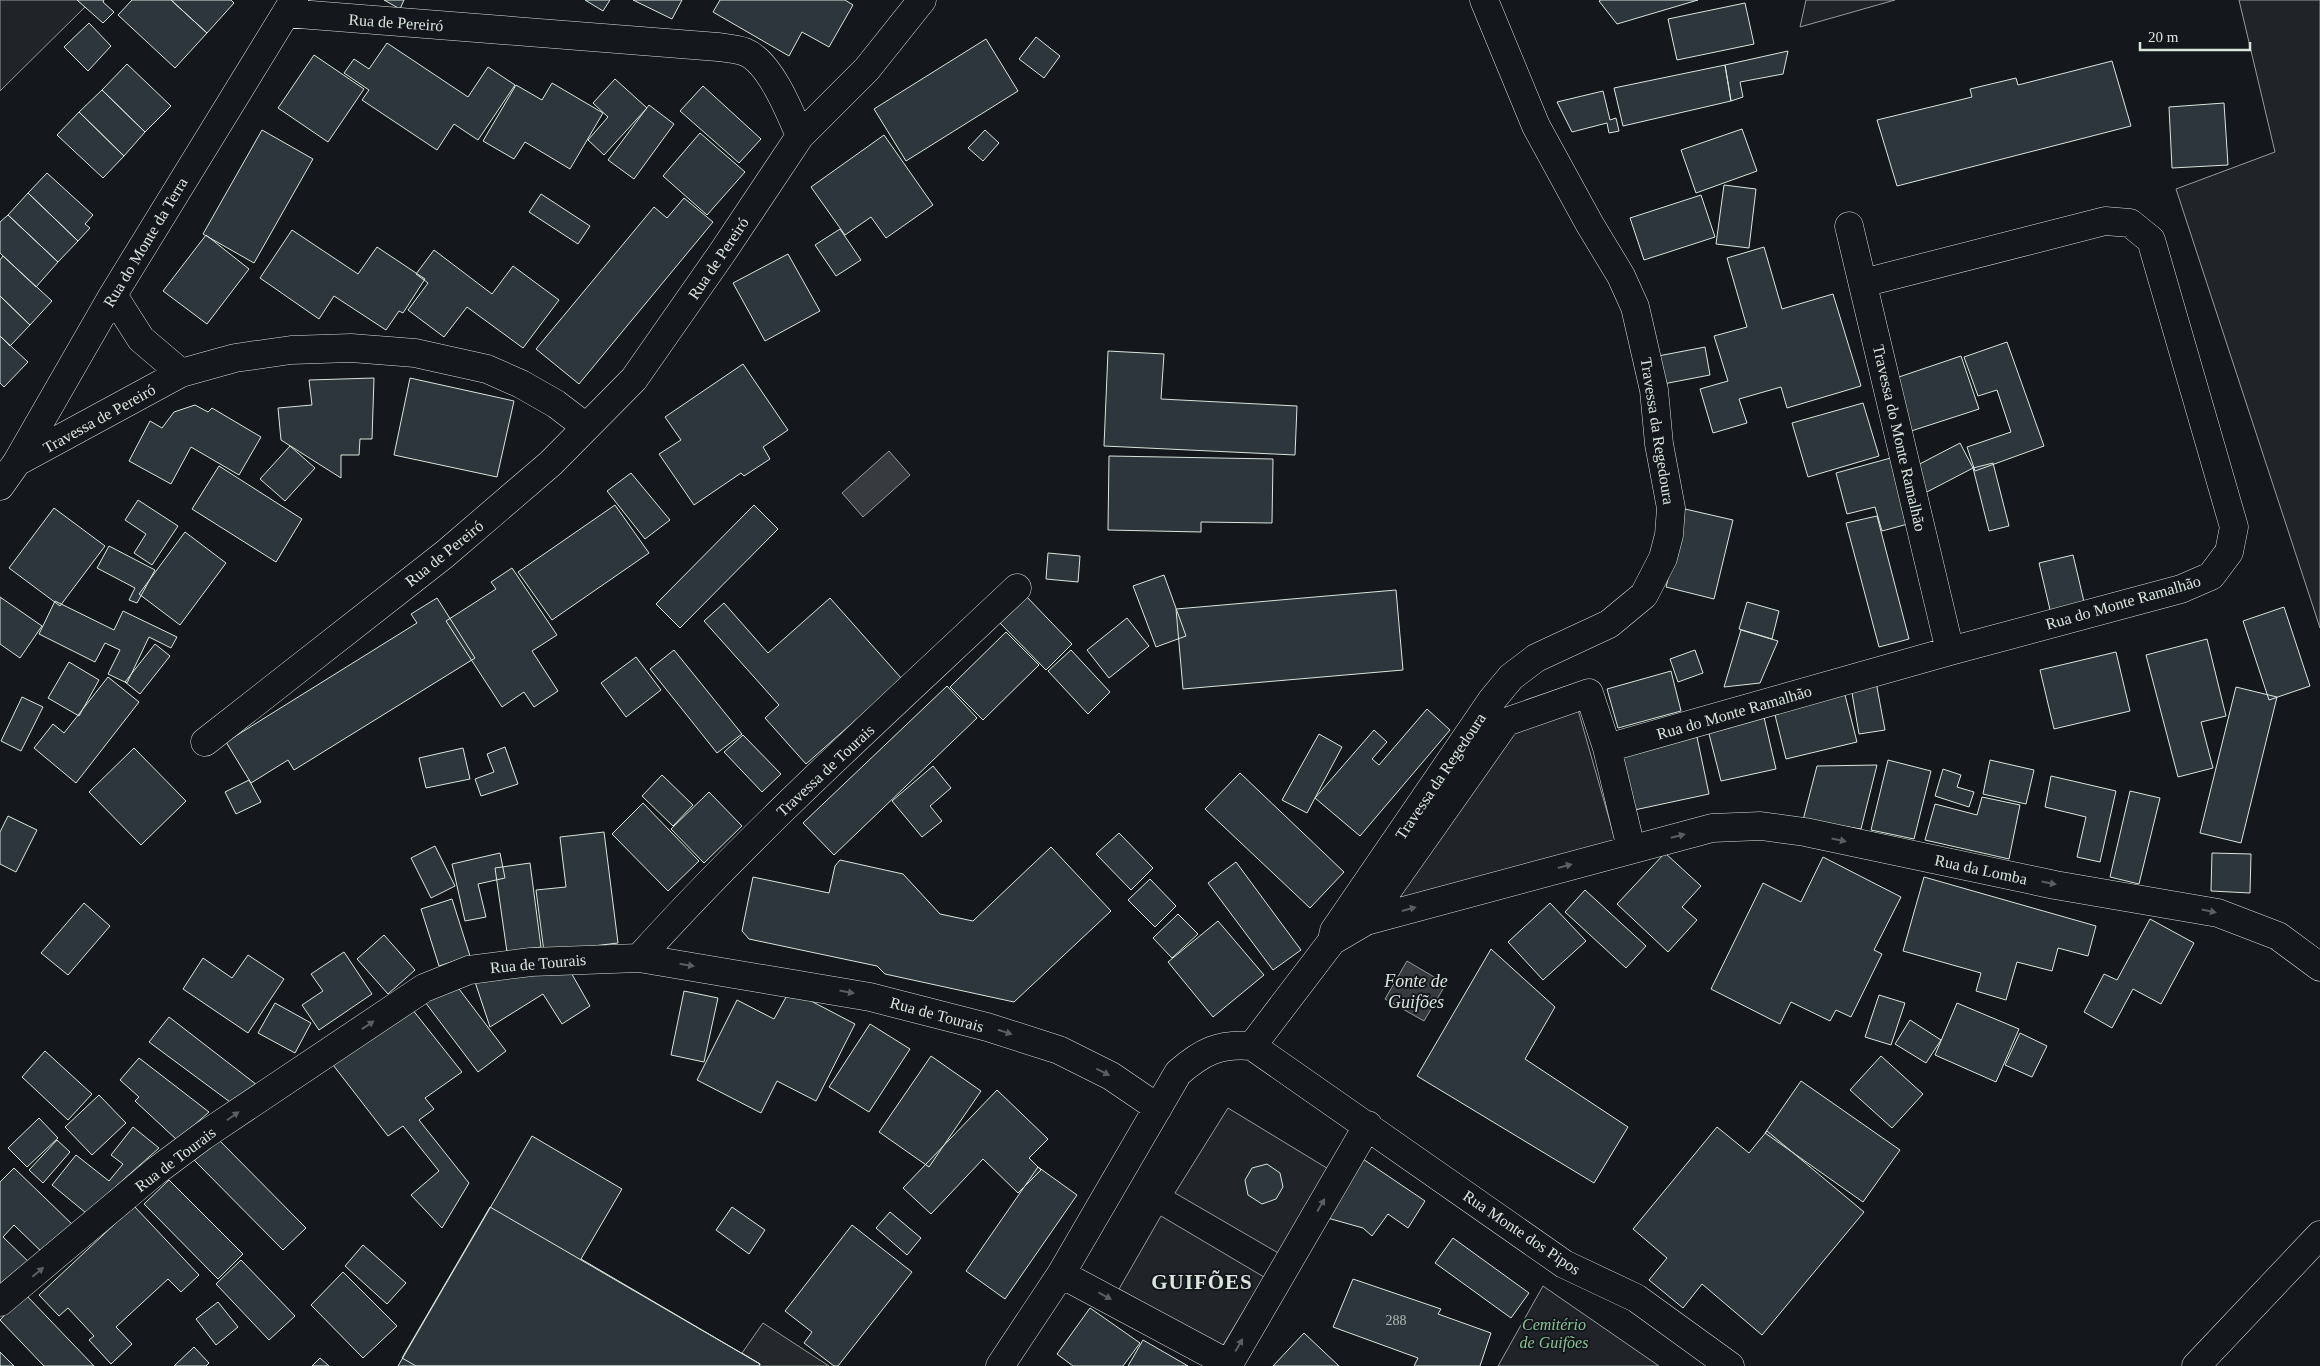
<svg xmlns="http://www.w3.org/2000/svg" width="2320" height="1366" viewBox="0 0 2320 1366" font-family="Georgia,serif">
<rect width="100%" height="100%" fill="#14181c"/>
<path fill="#202428" stroke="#939e99" d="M0 0H84L88 4 0 91Z
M1806 0H1895L1800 27Z
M2239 0H2320V628L2176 189 2275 152Z
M1578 710 1616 843 1393 901 1512 729Z
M1228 1108 1330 1170 1280 1254 1175 1193Z
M1161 1216 1264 1277 1222 1347 1119 1289Z
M1543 1286 1659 1366H1498Z"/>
<path fill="#24282b" stroke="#939e99" d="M763 1323 829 1366H759L760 1364 742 1353Z"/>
<path fill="#363b3e" stroke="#939e99" d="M889 451 910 475 863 517 842 493Z
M1407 961 1446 984 1424 1021 1385 999Z"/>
<path fill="#2c363c" stroke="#d8e6dc" d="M77 0H104L103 2 114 12 103 23Z
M132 0H171L207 33 175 68 118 15Z
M171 0H231L234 3 207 33Z
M384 0H404L400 9Z
M585 0H610L603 11Z
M633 0H682L672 19Z
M720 0H845L853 5 829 47 802 32 789 56 713 12Z
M1601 0H1698L1617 24 1599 1Z
M1745 3 1754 44 1677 60 1668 19Z
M89 23 111 46 88 71 64 47Z
M1036 37 1060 56 1044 78 1019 59Z
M986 39 1018 91 906 161 874 109Z
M387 43 468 97 488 67 515 85 478 140 454 124 437 150 362 100 369 90 344 73 354 59 369 69Z
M1788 51 1783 74 1740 82 1743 97 1731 101 1725 65Z
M314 55 364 89 328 142 278 108Z
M2112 61 2131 126 1897 186 1877 120 1972 97 1970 89 2016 78 2018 85Z
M127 64 171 106 145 132 102 90Z
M1725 65 1731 101 1623 126 1614 88Z
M615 79 647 108 604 155 588 140 608 117 593 103Z
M552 83 603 113 570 169 525 142 514 159 483 141 516 85 542 100Z
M703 86 761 139 739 163 680 111Z
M102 90 145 132 124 156 79 112Z
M1603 91 1610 120 1616 118 1619 131 1609 133 1607 123 1572 132 1557 102Z
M2224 103 2228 165 2172 168 2169 107Z
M649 105 674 124 634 179 608 160Z
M79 112 124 156 103 178 57 135Z
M1742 129 1757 171 1696 193 1681 150Z
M262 130 313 159 254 263 203 234Z
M985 130 999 143 983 161 968 148Z
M700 133 745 172 707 215 663 176Z
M884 135 933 205 886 238 871 217 845 235 811 187Z
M47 173 93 215 85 224 90 228 78 241 28 193Z
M1724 185 1756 189 1749 248 1716 244Z
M28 193 78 241 58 262 8 215Z
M541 194 590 226 578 244 529 212Z
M1701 195 1715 237 1644 260 1630 218Z
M684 198 713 222 579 384 536 349 654 207 667 218Z
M8 215 58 262 36 287 0 253V222Z
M840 229 861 260 836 276 815 245Z
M292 230 358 274 377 247 425 279 403 313 399 311 386 330 334 296 319 319 260 278Z
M206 235 249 269 207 324 163 291Z
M1764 247 1782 309 1833 294 1861 386 1787 408 1781 387 1739 399 1747 423 1713 433 1700 389 1728 381 1714 336 1747 327 1727 258Z
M434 250 492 294 513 266 559 300 523 348 467 307 444 337 408 310 428 283 416 274Z
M788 254 820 311 765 341 733 283Z
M3 256 52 301 30 325 0 296V260Z
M0 296 30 325 10 346 0 336Z
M0 336 28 362 4 387 0 383Z
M2007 342 2044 446 1975 471 1967 447 2011 432 1997 390 1978 396 1964 357Z
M1705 347 1710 375 1663 384 1658 356Z
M1108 351 1164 354 1161 399 1297 406 1295 455 1104 446Z
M1961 356 1979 409 1905 433 1887 381Z
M743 364 788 430 763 447 770 459 744 476 741 473 694 505 659 454 681 440 665 417Z
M374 378 372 439H360L359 455H341V478L281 440 278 408 312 405 309 380Z
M410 378 514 401 497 477 394 455Z
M1863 403 1879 456 1808 477 1792 423Z
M195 405 208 412 212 408 261 437 239 475 191 447 171 484 129 461 150 421 162 428 174 412Z
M1960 443 1973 468 1923 494 1910 469Z
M290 446 315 468 285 501 260 479Z
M1109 456 1273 459 1272 523 1201 522V532L1108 530Z
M1898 456 1915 522 1882 531 1875 507 1847 514 1836 473Z
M1993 463 2009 526 1989 531 1973 468Z
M219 466 302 519 276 562 192 509Z
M631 473 670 520 645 539 607 491Z
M138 500 178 526 152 565 134 553 146 534 125 520Z
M615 505 649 553 552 620 518 572Z
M754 505 778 529 680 628 656 604Z
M54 508 105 546 60 606 9 568Z
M1685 509 1733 520 1714 599 1666 587Z
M1877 516 1909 639 1879 647 1846 523Z
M185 532 226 563 180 625 139 594Z
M109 546 155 570 137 603 129 600 135 588 97 568Z
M1048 553 1080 556 1078 582 1046 579Z
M2073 555 2085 606 2051 614 2039 563Z
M512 568 557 635 532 651 558 691 534 707 524 692 502 707 446 621 496 589 491 582Z
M1164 575 1186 636 1156 647 1133 586Z
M1396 590 1403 670 1183 689 1176 609Z
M1025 595 1072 644 1046 670 998 621Z
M0 597 42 626 20 658 0 644Z
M437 598 475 658 294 770 288 760 251 783 226 742 417 623 411 614Z
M830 598 902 679 806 764 765 718 779 705 704 621 724 603 768 653Z
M55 601 114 630 123 611 177 637 171 648 149 637 127 683 108 674 120 650 105 643 95 662 39 634Z
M1747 602 1779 611 1772 639 1739 629Z
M2284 607 2310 686 2269 700 2243 621Z
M1127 618 1149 646 1109 678 1087 650Z
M1741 630 1778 641 1760 683 1724 687Z
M1006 632 1039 665 983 720 950 687Z
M2207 639 2226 716 2201 722 2213 768 2178 777 2146 655Z
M155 644 170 656 140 694 125 682Z
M674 650 742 734 717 753 650 669Z
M1071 650 1110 692 1088 714 1048 671Z
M1695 650 1703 673 1678 682 1670 659Z
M2116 652 2130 711 2054 729 2040 670Z
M636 657 661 690 626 717 601 683Z
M69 662 99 680 79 716 48 698Z
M1671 671 1681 711 1618 728 1607 689Z
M108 677 139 702 76 783 34 748 53 724 64 733Z
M1876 682 1885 730 1859 734 1851 687Z
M947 686 977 718 834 855 803 823Z
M2236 687 2277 697 2241 843 2200 833Z
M1844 691 1857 742 1786 759 1773 707Z
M22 697 43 707 21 751 1 741Z
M1427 709 1450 730 1360 836 1315 798 1374 730 1387 742 1372 759 1379 765Z
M1763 713 1776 769 1721 781 1707 726Z
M1319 734 1342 747 1307 813 1282 800Z
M743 735 781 774 762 792 724 752Z
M1697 737 1709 794 1625 812 1613 754Z
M505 747 518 784 481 796 475 779 494 772 487 754Z
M134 748 186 801 141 845 89 792Z
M463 748 470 779 426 788 419 758Z
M1888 760 1931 771 1914 839 1871 830Z
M1990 760 2034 770 2026 804 1983 794Z
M1877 765 1861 829 1803 820 1817 766Z
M933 766 951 788 930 806 942 821 922 837 892 801Z
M1943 769 1961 775 1957 787 1974 792 1969 807 1935 796Z
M1240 773 1344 872 1310 908 1205 809Z
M662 775 693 805 673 826 642 796Z
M2051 776 2116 791 2100 862 2077 857 2086 817 2045 807Z
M249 780 261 802 236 814 225 792Z
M2130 791 2160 798 2139 884 2110 877Z
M709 792 742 826 704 863 671 829Z
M1982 797 2020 805 2009 859 1925 840 1935 804 1977 815Z
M643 803 699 861 668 891 612 834Z
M8 816 37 830 16 872 0 864V832Z
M604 832 618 943 544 952 536 890 566 887 560 837Z
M1119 833 1153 868 1131 890 1096 854Z
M435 846 455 886 431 898 411 858Z
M1051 847 1111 911 1014 1002 885 974 877 966 749 939 742 931 753 877 829 893 835 866 840 860 903 874 940 914 973 921Z
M500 853 505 878 478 884 486 917 465 921 452 864Z
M1665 853 1701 886 1682 907 1697 920 1668 952 1617 904Z
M2212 853 2251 854 2250 893 2211 891Z
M1823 857 1901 897 1874 950 1882 954 1851 1017 1836 1010 1830 1021 1791 1002 1780 1024 1711 989 1763 883 1801 902Z
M1236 862 1301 950 1273 970 1208 883Z
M530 863 541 947 507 952 495 868Z
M1924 877 2096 926 2088 956 2058 948 2052 971 2017 962 2006 1000 1976 991 1981 973 1903 951Z
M1150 879 1176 906 1155 927 1128 900Z
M1585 890 1646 946 1626 968 1565 912Z
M452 899 470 956 439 966 421 909Z
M84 903 110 926 68 975 41 953Z
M1550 903 1586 941 1543 980 1508 942Z
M1178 914 1198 934 1172 958 1153 938Z
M2150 919 2194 943 2161 1004 2133 989 2112 1028 2084 1012 2104 974 2117 980Z
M1218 921 1264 975 1213 1017 1168 962Z
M384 935 415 970 388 994 357 959Z
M1491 949 1555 1007 1525 1059 1628 1127 1594 1183 1417 1076Z
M344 952 372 994 319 1030 302 1005 323 991 311 974Z
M248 955 284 979 248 1033 183 989 203 958 232 978Z
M565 962 590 1006 562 1024 543 994 490 1027 475 982Z
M453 981 506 1051 478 1072 425 1002Z
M790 990 855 1024 816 1101 777 1081 761 1113 697 1080 737 1000 774 1019Z
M684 991 718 998 704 1062 671 1055Z
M1879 995 1905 1003 1891 1045 1865 1037Z
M275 1003 311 1023 295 1053 258 1033Z
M1957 1003 2019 1029 1996 1082 1935 1055Z
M412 1009 462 1072 425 1098 434 1109 419 1120 469 1183 442 1228 411 1195 439 1171 403 1126 388 1136 330 1061Z
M169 1017 257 1085 230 1102 149 1042Z
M1910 1020 1941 1040 1926 1063 1895 1044Z
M870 1024 910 1049 869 1112 829 1087Z
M2020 1033 2047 1046 2032 1077 2005 1065Z
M45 1051 92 1094 68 1120 22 1077Z
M931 1056 981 1091 929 1167 879 1132Z
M1881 1056 1923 1094 1892 1128 1850 1090Z
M139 1058 209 1112 177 1140 135 1101 139 1097 120 1080Z
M1801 1081 1900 1150 1863 1202 1765 1133Z
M997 1090 1048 1139 1029 1158 1041 1170 1018 1193 983 1159 931 1214 903 1188Z
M99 1095 126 1123 92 1155 65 1127Z
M39 1118 58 1138 27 1167 8 1148Z
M133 1127 159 1148 86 1213 52 1185 76 1155 109 1181 123 1164 111 1155Z
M1717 1127 1749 1153 1767 1131 1864 1212 1762 1335 1702 1284 1683 1308 1649 1280 1667 1258 1633 1229Z
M532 1136 622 1189 581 1259 760 1364 759 1366H398Z
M217 1138 306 1228 283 1250 194 1160Z
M57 1140 70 1152 43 1183 29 1170Z
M1360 1157 1425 1201 1408 1228 1388 1214 1372 1236 1363 1228 1324 1217Z
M1267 1164 1280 1173 1283 1187 1276 1199 1262 1204 1248 1195 1245 1180 1252 1168Z
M1038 1167 1077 1195 1005 1299 966 1271Z
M14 1168 74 1226 46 1256 14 1225 3 1237 34 1267 0 1284V1182Z
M169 1180 243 1254 218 1279 144 1204Z
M134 1206 199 1275 181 1292 168 1279 116 1327 132 1344 111 1364 89 1340 94 1336 68 1308 59 1316 39 1295Z
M490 1207 760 1364 759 1366H416L402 1358Z
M732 1207 765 1230 749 1254 716 1230Z
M890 1212 921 1238 907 1255 876 1228Z
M852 1225 912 1272 838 1366H834L804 1343 812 1332 785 1311Z
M1453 1238 1529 1293 1511 1318 1435 1263Z
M363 1245 406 1283 387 1304 345 1266Z
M241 1260 295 1316 269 1340 216 1284Z
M343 1272 397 1326 363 1358 311 1305Z
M1353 1279 1441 1309 1438 1314 1491 1333 1480 1366H1414L1418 1358 1333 1327Z
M25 1294 94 1366H44L0 1320Z
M218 1302 238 1327 216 1345 196 1319Z
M1090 1308 1140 1343 1123 1366H1073L1057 1354Z
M1304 1333 1339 1366H1273Z
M1143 1340 1188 1366H1128Z
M194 1347 209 1363 206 1366H174Z
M0 1352 14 1366H0Z
M320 1358 329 1366H312Z"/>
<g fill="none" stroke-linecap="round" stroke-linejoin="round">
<defs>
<path id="minor" d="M286 13 718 47C726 48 737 49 745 52 770 62 790 112 800 136
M1849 226 1950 651
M113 295 141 339 181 373
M17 462 181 373 235 358 291 350 351 348 415 353 487 369 521 384 556 404 586 427
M0 486 17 462 113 295 294 0
M205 742 445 554 551 463 634 379 722 253 800 136 867 69 922 0
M1607 748 1950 651 2181 589 2211 576 2229 552 2234 527 2151 240 2130 223 2105 221 1863 283
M1366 921 1506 722 1589 693 1607 748 1631 848
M1332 940 1334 931 1492 700 1511 677 1536 658 1609 624 1644 595 1663 558 1669 535 1671 508 1659 444 1654 390 1635 307 1621 276 1589 223 1536 126 1484 0
M639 958C757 827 889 709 1017 588
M1252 1046 1332 941 1366 921 1712 828 1761 826 1805 832 2055 885 2218 913 2278 936 2320 967
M1061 1274 1229 1364 1368 1125
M0 1302 156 1171 203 1136 424 988 469 970 531 962 639 958 870 997 987 1027 1059 1050 1111 1076 1158 1108
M1000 1366 1061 1274 1178 1073C1202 1052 1219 1043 1252 1046L1564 1264 1636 1298 1730 1366"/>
<path id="major" d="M2196 1366 2320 1235"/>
</defs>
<use href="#minor" stroke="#d8e6dc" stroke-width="29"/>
<use href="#major" stroke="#d8e6dc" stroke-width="29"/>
<use href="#minor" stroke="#14181c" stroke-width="28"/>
<use href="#major" stroke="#14181c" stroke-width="28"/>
</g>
<defs><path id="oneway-solid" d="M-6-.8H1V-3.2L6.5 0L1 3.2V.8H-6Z" transform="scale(1.25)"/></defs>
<g fill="#59605f">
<use href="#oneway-solid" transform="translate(1678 836) rotate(-14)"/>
<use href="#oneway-solid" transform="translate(1839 840) rotate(12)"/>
<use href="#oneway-solid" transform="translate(1565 866) rotate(-15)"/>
<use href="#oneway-solid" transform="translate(2049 883) rotate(11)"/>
<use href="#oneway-solid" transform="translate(1409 909) rotate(-15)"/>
<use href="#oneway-solid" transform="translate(2209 911) rotate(12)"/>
<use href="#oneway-solid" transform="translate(687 965) rotate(9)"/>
<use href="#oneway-solid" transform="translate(847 992) rotate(11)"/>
<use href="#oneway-solid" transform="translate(368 1025) rotate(-34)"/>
<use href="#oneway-solid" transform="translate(1005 1032) rotate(18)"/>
<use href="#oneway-solid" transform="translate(1103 1072) rotate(27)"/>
<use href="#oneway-solid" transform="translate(233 1116) rotate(-35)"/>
<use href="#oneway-solid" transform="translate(1321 1205) rotate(-60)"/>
<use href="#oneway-solid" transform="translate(38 1272) rotate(-40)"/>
<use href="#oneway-solid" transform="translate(1105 1296) rotate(28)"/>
<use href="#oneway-solid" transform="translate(1239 1345) rotate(-60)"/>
</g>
<g text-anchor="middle" stroke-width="4" stroke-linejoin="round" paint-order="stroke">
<g font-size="14" fill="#adbab4">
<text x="1396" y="1325">288</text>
</g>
<g font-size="16" fill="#d8e6dc" stroke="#14181c">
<text transform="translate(396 22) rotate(4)" y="6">Rua de Pereiró</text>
<text transform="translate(145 242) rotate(-59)" y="6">Rua do Monte da Terra</text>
<text transform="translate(718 258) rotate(-56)" y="6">Rua de Pereiró</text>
<text transform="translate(99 418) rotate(-29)" y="6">Travessa de Pereiró</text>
<text transform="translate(1658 431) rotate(81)" y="6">Travessa da Regedoura</text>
<text transform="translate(1900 438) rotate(77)" y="6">Travessa do Monte Ramalhão</text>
<text transform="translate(444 553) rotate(-39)" y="6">Rua de Pereiró</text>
<text transform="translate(2123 602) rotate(-16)" y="6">Rua do Monte Ramalhão</text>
<text transform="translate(1734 712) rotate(-16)" y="6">Rua do Monte Ramalhão</text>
<text transform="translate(825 770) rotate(-43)" y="6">Travessa de Tourais</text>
<text transform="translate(1440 776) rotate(-56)" y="6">Travessa da Regedoura</text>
<text transform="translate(1981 869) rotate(12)" y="6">Rua da Lomba</text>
<text transform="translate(538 963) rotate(-5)" y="6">Rua de Tourais</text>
<text transform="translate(937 1014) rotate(15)" y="6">Rua de Tourais</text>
<text transform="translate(175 1159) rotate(-37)" y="6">Rua de Tourais</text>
<text transform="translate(1522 1232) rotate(34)" y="6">Rua Monte dos Pipos</text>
</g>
<g font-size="16" font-style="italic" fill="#8ac095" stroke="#14181c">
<text x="1554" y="1330">Cemitério<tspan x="1554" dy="18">de Guifões</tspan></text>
</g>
<g font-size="18" font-style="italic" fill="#d8e6dc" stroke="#14181c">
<text x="1416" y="987">Fonte de<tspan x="1416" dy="21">Guifões</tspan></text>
</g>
<g font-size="21" font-weight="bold" letter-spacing="1" fill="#d8e6dc" stroke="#14181c">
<text x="1202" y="1289">GUIFÕES</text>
</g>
</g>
<path d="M2140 42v8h110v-8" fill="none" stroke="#d8e6dc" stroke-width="2.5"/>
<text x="2148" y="42" font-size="15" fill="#d8e6dc" stroke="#14181c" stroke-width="4" paint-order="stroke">20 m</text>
</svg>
